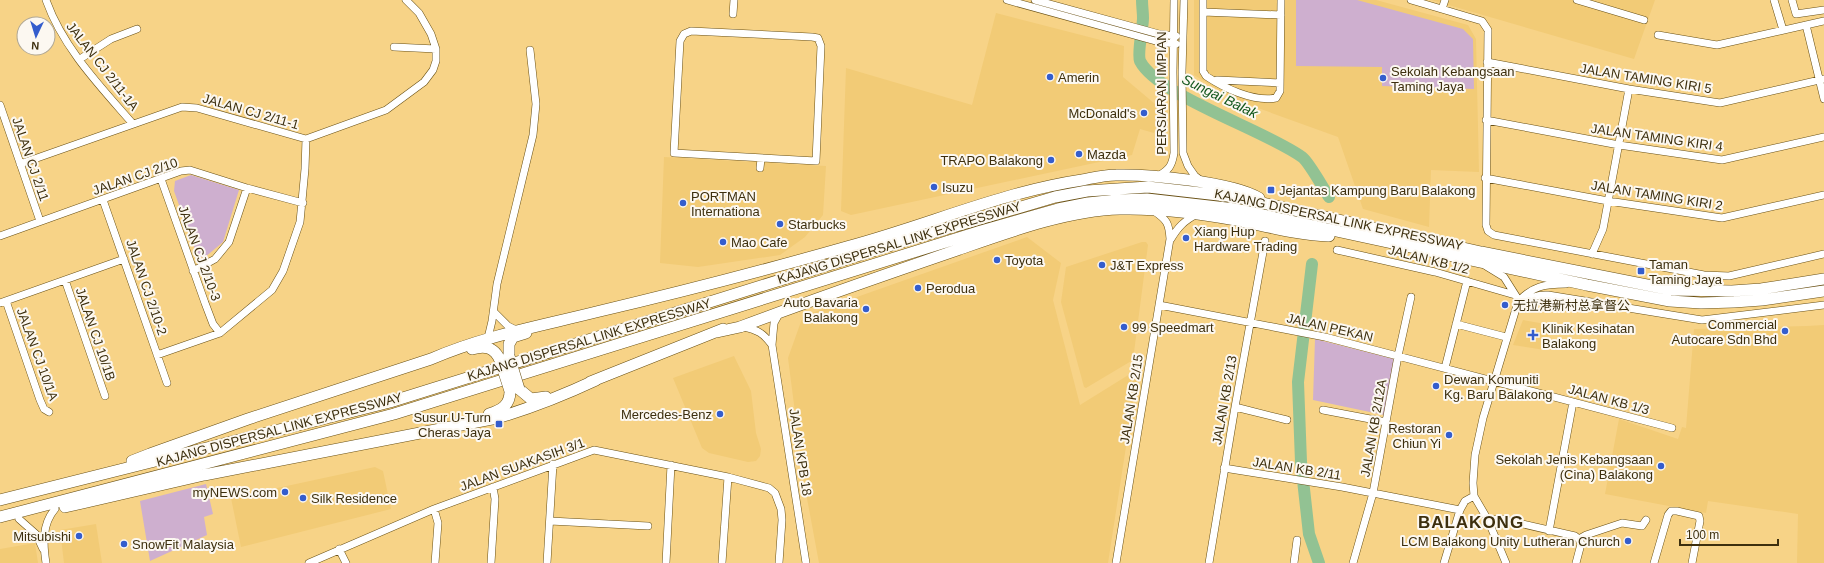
<svg xmlns="http://www.w3.org/2000/svg" width="1824" height="563" viewBox="0 0 1824 563" font-family="Helvetica,'Noto Sans SC',sans-serif">
<rect width="100%" height="100%" fill="#f7d387"/>
<path fill="#f2cb76" d="M1194 0H1376L1468 25 1476 39 1479 172 1431 170 1429 227 1363 209 1338 137 1233 99 1194 75Z
M1431 0H1655L1634 59Z
M996 13 1124 46 1123 77 1161 109 1154 133 1140 129 1132 155 851 215 841 211 846 68 972 105Z
M664 157 826 166 823 215 805 237 780 255 698 267 660 263Z
M1027 237 1061 263 1053 300 1080 405 1138 369 1108 563H819L804 482 788 358 803 316Z
M1142 242H1146L1148 245 1133 360 1086 388 1084 387 1061 302 1066 267Z
M1523 320 1551 325 1545 350 1513 345Z
M1824 325V563H1797L1798 514 1708 501 1706 513 1605 494 1619 419 1678 439 1682 427 1686 428 1694 329 1807 326Z
M734 356 751 391 756 433 761 449 760 456 756 461 748 462 709 453 702 448 673 378Z
M375 467 383 471 391 509 241 547 231 498Z
M96 524 102 563H64L60 530Z
M35 543 38 563H0V549Z"/>
<path fill="#ceafcf" d="M1296 0H1357L1463 29 1473 39 1474 89 1382 86V67L1296 66Z
M191 175 239 190 223 242 204 258 197 255 174 191 175 181Z
M1315 339 1394 359 1384 415 1313 400Z
M206 484 213 514 204 517 207 535 150 561 140 501Z"/>
<g fill="none" stroke-linecap="round" stroke-linejoin="round">
<path stroke="#92c293" stroke-width="12" d="M1142 0C1142 6 1143 12 1143 18 1143 28 1137 53 1140 61 1158 96 1265 130 1302 157 1309 162 1323 188 1329 197
M1312 264 1298 382 1301 462 1309 534 1319 563"/>
<defs>
<path id="minor" d="M46 0C63 48 100 86 133 124
M1007 0 1159 42 1176 44
M1035 0 1159 34 1176 36
M1184 0 1182 72 1183 153 1188 166 1195 176 1203 182
M1203 0V71L1206 76C1224 88 1253 102 1276 98L1280 91 1281 0
M1411 0 1482 21 1488 30 1486 225 1488 231 1494 235 1704 275 1729 276 1824 254
M1577 0 1644 20
M1774 0 1783 30
M1792 0 1796 14 1824 10
M1442 9 1445 0
M1203 12 1281 15
M733 14 734 0
M1806 25 1824 99
M691 31 812 37 818 38 821 46 816 161 674 153 680 41 684 34Z
M1658 35 1717 45 1824 21
M394 47 436 49
M80 59 111 39 137 29
M1487 62 1629 89 1720 103 1824 79
M1217 80 1280 83
M0 105 40 221
M1486 120 1619 145 1722 160 1824 137
M20 164 182 107 197 108 306 139 386 110 424 82 433 70 436 61V49L431 34 419 13 406 0
M760 168 761 159
M1158 176C1169 170 1172 166 1174 153L1173 72 1174 0
M1485 178 1608 201 1722 218 1824 195
M161 179 205 303 213 324 220 333
M103 200 167 383
M0 236 181 171 190 170 247 188 303 203
M1171 239C1178 227 1184 221 1197 214
M1337 250 1435 272 1515 295
M1592 254 1603 229 1629 89
M1486 266 1504 277 1516 296
M193 271 215 259 229 242 247 188
M65 280 105 396
M6 301 40 400 44 409 49 412
M0 303 124 259
M1159 305 1325 337 1672 428
M1519 305C1529 299 1536 294 1548 295L1702 320 1824 305
M494 312 508 326 516 330
M780 312 774 323 772 345 806 563
M1456 324 1506 337
M743 327C758 330 763 333 772 345
M488 338 492 321 497 284 533 135 536 104 530 50
M157 355 220 333 272 290 283 271 300 222 305 169 306 139
M1445 368 1467 281
M1235 407 1287 420
M1323 410 1386 422
M1224 468 1342 487 1460 510
M434 509 438 523 435 563
M19 519 36 534 43 549
M1488 520 1501 519 1575 536 1579 539 1581 544 1576 563
M550 521 648 526
M1549 531 1573 402
M1579 539 1586 535 1622 523 1642 526 1646 520
M339 549 346 563
M46 563C43 544 42 524 55 509
M309 563 434 509 594 450 728 477 769 488 775 493 781 509 782 520 779 563
M491 563 495 499 493 487
M547 563 553 464
M666 563 671 465
M722 563 728 477
M1116 563 1170 239C1169 223 1167 220 1154 211
M1209 563 1235 407 1265 241
M1294 563 1297 540
M1353 563 1373 493 1398 356 1411 297
M1444 563 1460 510 1465 501 1474 496
M1506 563 1488 520 1474 496 1473 483 1475 455 1483 418 1518 302C1532 286 1545 284 1566 284
M1654 563 1668 515 1671 511H1677L1699 516 1700 521 1692 563"/>
<path id="highway" d="M717 332 740 327C812 300 884 275 957 250 1006 233 1068 210 1120 209 1159 208 1198 213 1236 220 1266 226 1298 235 1329 236
M472 349C485 345 494 347 500 360
M509 356V344L513 337 526 333
M590 382 723 329
M519 389 531 399 546 397
M489 414C502 410 510 405 510 391
M132 461 150 454 248 419 431 359C484 336 540 326 596 312 681 292 766 270 850 246 928 225 1002 192 1082 180 1093 178 1104 175 1116 175 1147 174 1233 182 1259 198
M0 500 390 402 908 240 1055 197 1087 191 1148 187 1236 197 1481 252 1672 290 1732 291 1761 289 1824 279
M65 507 204 475 497 418C531 408 564 395 596 380
M0 517 394 414 981 231 1058 209 1088 203 1117 200 1147 199 1235 209 1587 285 1670 301 1701 303 1734 302 1762 300 1824 291"/>
</defs>
<use href="#minor" stroke="#695014" stroke-width="8"/>
<use href="#highway" stroke="#695014" stroke-width="12"/>
<use href="#minor" stroke="#fff" stroke-width="7"/>
<use href="#highway" stroke="#fff" stroke-width="11"/>
<defs>
<path id="highway-bridge" d="M509 356 519 389
M500 360 510 391"/>
</defs>
<use href="#highway-bridge" stroke="#695014" stroke-width="12" stroke-linecap="butt"/>
<use href="#highway-bridge" stroke="#fff" stroke-width="11"/>
</g>
<g fill="#345dcd" stroke="#fcf8f1" stroke-width="1.5">
<circle cx="1050" cy="77" r="4"/>
<circle cx="1383" cy="78" r="4"/>
<circle cx="1144" cy="113" r="4"/>
<circle cx="1079" cy="154" r="4"/>
<circle cx="1051" cy="160" r="4"/>
<circle cx="934" cy="187" r="4"/>
<rect x="1267" y="186" width="8" height="8" rx="2"/>
<circle cx="683" cy="203" r="4"/>
<circle cx="780" cy="224" r="4"/>
<circle cx="1186" cy="238" r="4"/>
<circle cx="723" cy="242" r="4"/>
<circle cx="997" cy="260" r="4"/>
<circle cx="1102" cy="265" r="4"/>
<rect x="1637" y="267" width="8" height="8" rx="2"/>
<circle cx="918" cy="288" r="4"/>
<circle cx="1505" cy="305" r="4"/>
<circle cx="866" cy="309" r="4"/>
<circle cx="1124" cy="327" r="4"/>
<circle cx="1785" cy="331" r="4"/>
<path d="M1531 329h4v4h4v4h-4v4h-4v-4h-4v-4h4z"/>
<circle cx="1436" cy="386" r="4"/>
<circle cx="720" cy="414" r="4"/>
<rect x="495" y="420" width="8" height="8" rx="2"/>
<circle cx="1449" cy="435" r="4"/>
<circle cx="1661" cy="466" r="4"/>
<circle cx="285" cy="492" r="4"/>
<circle cx="303" cy="498" r="4"/>
<circle cx="79" cy="536" r="4"/>
<circle cx="1628" cy="541" r="4"/>
<circle cx="124" cy="544" r="4"/>
</g>
<g text-anchor="middle" stroke-width="4" stroke-linejoin="round" paint-order="stroke">
<g font-size="13" fill="#3d2f0e" stroke="#fcf8f1">
<text transform="translate(103 66) rotate(52)" y="5">JALAN CJ 2/11-1A</text>
<text transform="translate(1646 78) rotate(9)" y="5">JALAN TAMING KIRI 5</text>
<text transform="translate(1161 93) rotate(-90)" y="5">PERSIARAN IMPIAN</text>
<text transform="translate(251 111) rotate(16)" y="5">JALAN CJ 2/11-1</text>
<text transform="translate(1657 137) rotate(8)" y="5">JALAN TAMING KIRI 4</text>
<text transform="translate(31 159) rotate(71)" y="5">JALAN CJ 2/11</text>
<text transform="translate(135 176) rotate(-19)" y="5">JALAN CJ 2/10</text>
<text transform="translate(1657 195) rotate(9)" y="5">JALAN TAMING KIRI 2</text>
<text transform="translate(1339 219) rotate(12)" y="5">KAJANG DISPERSAL LINK EXPRESSWAY</text>
<text transform="translate(899 242) rotate(-17)" y="5">KAJANG DISPERSAL LINK EXPRESSWAY</text>
<text transform="translate(200 253) rotate(70)" y="5">JALAN CJ 2/10-3</text>
<text transform="translate(1429 259) rotate(14)" y="5">JALAN KB 1/2</text>
<text transform="translate(147 287) rotate(71)" y="5">JALAN CJ 2/10-2</text>
<text transform="translate(1330 327) rotate(13)" y="5">JALAN PEKAN</text>
<text transform="translate(96 334) rotate(71)" y="5">JALAN CJ 10/1B</text>
<text transform="translate(589 339) rotate(-17)" y="5">KAJANG DISPERSAL LINK EXPRESSWAY</text>
<text transform="translate(38 354) rotate(70)" y="5">JALAN CJ 10/1A</text>
<text transform="translate(1131 399) rotate(-81)" y="5">JALAN KB 2/15</text>
<text transform="translate(1609 399) rotate(15)" y="5">JALAN KB 1/3</text>
<text transform="translate(1224 400) rotate(-80)" y="5">JALAN KB 2/13</text>
<text transform="translate(1373 428) rotate(-80)" y="5">JALAN KB 2/12A</text>
<text transform="translate(279 429) rotate(-15)" y="5">KAJANG DISPERSAL LINK EXPRESSWAY</text>
<text transform="translate(801 452) rotate(81)" y="5">JALAN KPB 18</text>
<text transform="translate(522 464) rotate(-20)" y="5">JALAN SUAKASIH 3/1</text>
<text transform="translate(1297 468) rotate(9)" y="5">JALAN KB 2/11</text>
</g>
<g font-size="13" fill="#3d2f0e" stroke="#fcf8f1" text-anchor="start">
<text x="1391" y="76">Sekolah Kebangsaan<tspan x="1391" dy="15">Taming Jaya</tspan></text>
<text x="1058" y="82">Amerin</text>
<text x="1136" y="118" text-anchor="end">McDonald's</text>
<text x="1087" y="159">Mazda</text>
<text x="1043" y="165" text-anchor="end">TRAPO Balakong</text>
<text x="942" y="192">Isuzu</text>
<text x="1279" y="195">Jejantas Kampung Baru Balakong</text>
<text x="691" y="201">PORTMAN<tspan x="691" dy="15">Internationa</tspan></text>
<text x="788" y="229">Starbucks</text>
<text x="1194" y="236">Xiang Hup<tspan x="1194" dy="15">Hardware Trading</tspan></text>
<text x="731" y="247">Mao Cafe</text>
<text x="1005" y="265">Toyota</text>
<text x="1649" y="269">Taman<tspan x="1649" dy="15">Taming Jaya</tspan></text>
<text x="1110" y="270">J&amp;T Express</text>
<text x="926" y="293">Perodua</text>
<text x="858" y="307" text-anchor="end">Auto Bavaria<tspan x="858" dy="15">Balakong</tspan></text>
<text x="1513" y="310">无拉港新村总拿督公</text>
<text x="1777" y="329" text-anchor="end">Commercial<tspan x="1777" dy="15">Autocare Sdn Bhd</tspan></text>
<text x="1132" y="332">99 Speedmart</text>
<text x="1542" y="333">Klinik Kesihatan<tspan x="1542" dy="15">Balakong</tspan></text>
<text x="1444" y="384">Dewan Komuniti<tspan x="1444" dy="15">Kg. Baru Balakong</tspan></text>
<text x="712" y="419" text-anchor="end">Mercedes-Benz</text>
<text x="491" y="422" text-anchor="end">Susur U-Turn<tspan x="491" dy="15">Cheras Jaya</tspan></text>
<text x="1441" y="433" text-anchor="end">Restoran<tspan x="1441" dy="15">Chiun Yi</tspan></text>
<text x="1653" y="464" text-anchor="end">Sekolah Jenis Kebangsaan<tspan x="1653" dy="15">(Cina) Balakong</tspan></text>
<text x="277" y="497" text-anchor="end">myNEWS.com</text>
<text x="311" y="503">Silk Residence</text>
<text x="71" y="541" text-anchor="end">Mitsubishi</text>
<text x="1620" y="546" text-anchor="end">LCM Balakong Unity Lutheran Church</text>
<text x="132" y="549">SnowFit Malaysia</text>
</g>
<g font-size="14" font-style="italic" fill="#14581e" stroke="#fcf8f1">
<text transform="translate(1220 96) rotate(26)" y="5">Sungai Balak</text>
</g>
<g font-size="17" font-weight="bold" letter-spacing="1" fill="#3d2f0e" stroke="#fcf8f1">
<text x="1471" y="528">BALAKONG</text>
</g>
</g>
<g transform="translate(36 36) rotate(184)"><circle r="19" fill="#fcf8f1" stroke="#b0a896"/>
<path d="M0-3L7 15L0 10L-7 15Z" fill="#345dcd"/>
<text y="-6" font-size="11" font-weight="bold" text-anchor="middle" fill="#3d2f0e">N</text>
</g>
<path d="M1680 539v6h98v-6" fill="none" stroke="#3d2f0e" stroke-width="2"/>
<text x="1686" y="539" font-size="12" fill="#3d2f0e" stroke="#fcf8f1" stroke-width="3" paint-order="stroke">100 m</text>
</svg>
